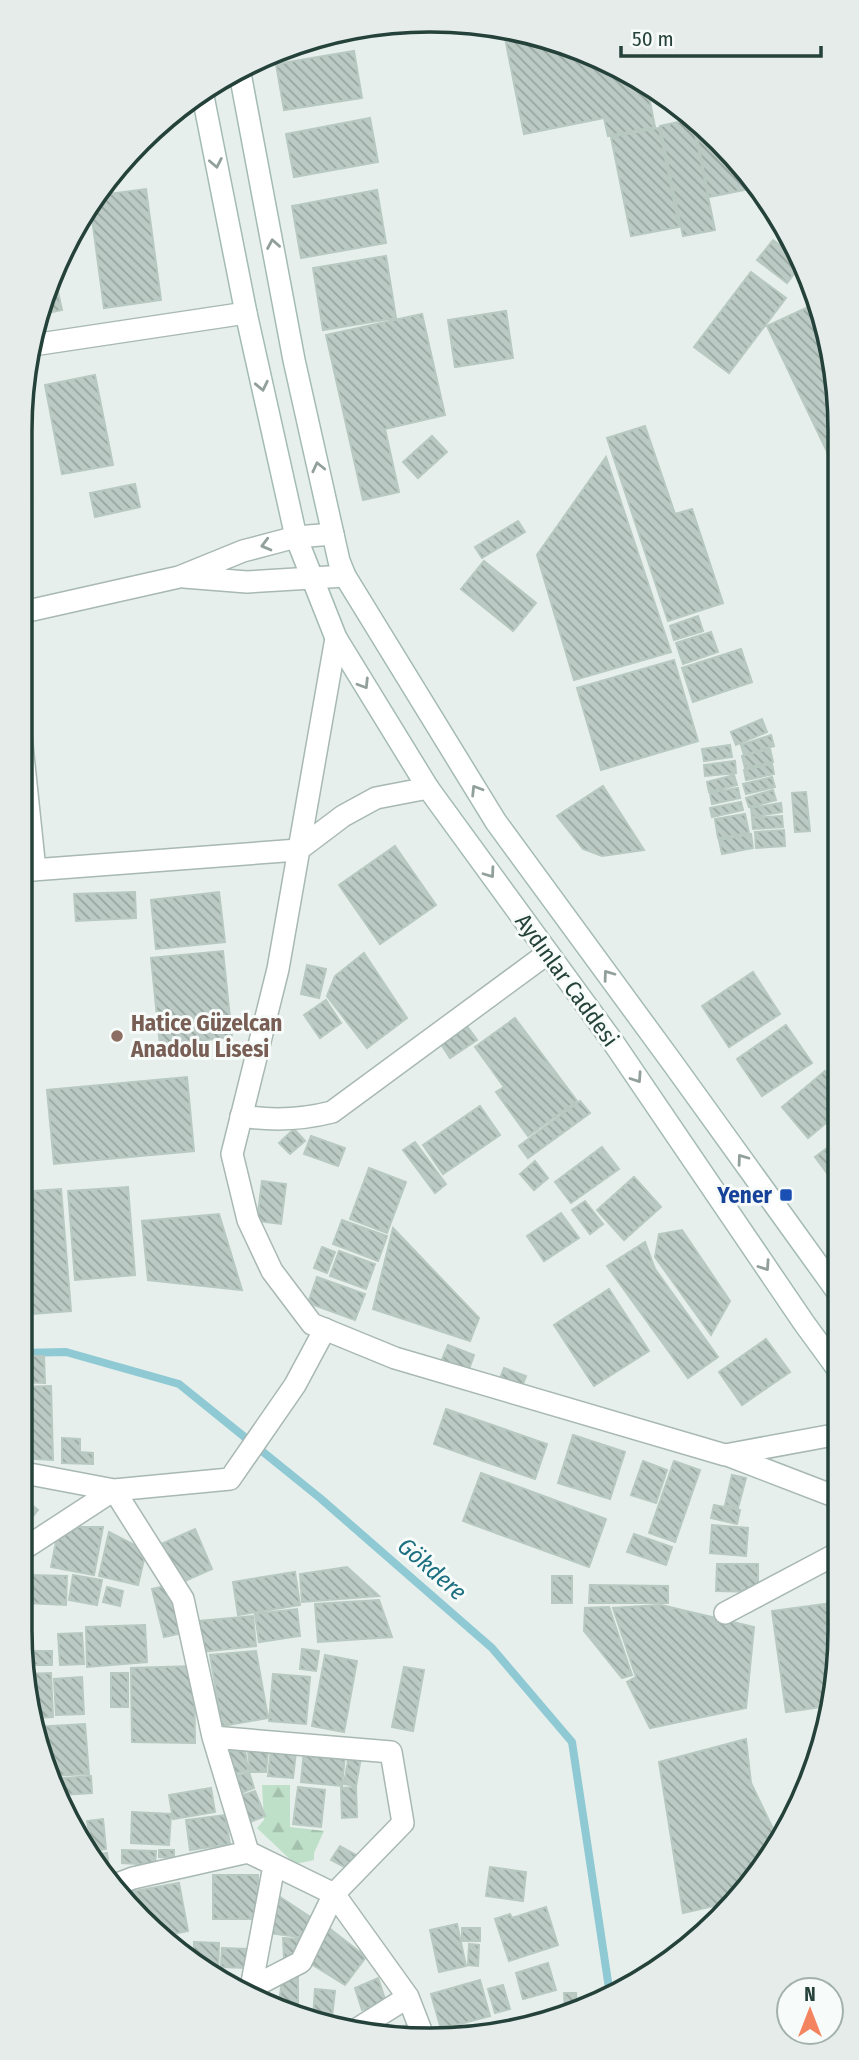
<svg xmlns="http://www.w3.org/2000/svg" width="859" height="2060" viewBox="0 0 859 2060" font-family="'Fira Sans Condensed',sans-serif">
<defs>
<pattern id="forest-firs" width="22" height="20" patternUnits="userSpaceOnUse" patternTransform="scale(1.75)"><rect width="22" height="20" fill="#bfe0c8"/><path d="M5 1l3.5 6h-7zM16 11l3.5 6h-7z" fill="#a4c1ad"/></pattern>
<pattern id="building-back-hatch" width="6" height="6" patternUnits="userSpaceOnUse" patternTransform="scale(1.75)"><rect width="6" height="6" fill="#bbcac4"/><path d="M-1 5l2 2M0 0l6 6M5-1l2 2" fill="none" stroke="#98a6a0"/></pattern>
</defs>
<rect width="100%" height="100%" fill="#e6efeb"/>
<path fill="url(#forest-firs)" d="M262 1785H290V1827L324 1831 314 1853V1860L295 1864 257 1828 264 1820Z"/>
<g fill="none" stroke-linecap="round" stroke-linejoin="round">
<path stroke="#8ec9d4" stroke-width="8" d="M19 1353 66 1352 179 1384 320 1498 492 1648 572 1742 610 1995"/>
</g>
<path fill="url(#building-back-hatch)" stroke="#b8c9c2" stroke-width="2" d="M504 33 562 41 647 87 655 127 608 136 604 118 524 134Z
M354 51 362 98 284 110 276 64Z
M370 118 378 162 294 177 286 134Z
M693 118 755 179 759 187 709 197Z
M692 119 715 230 683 236 660 126Z
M659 128 679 227 631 236 611 137Z
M146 189 161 300 104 308 91 211 101 195Z
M377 190 386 243 301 258 292 206Z
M773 240 803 262 787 283 757 260Z
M386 256 396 318 323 330 313 268Z
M751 272 786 298 729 373 694 347Z
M54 274 62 310 38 315 41 297Z
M817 303 836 376V458L831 460 767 326Z
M506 311 513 358 455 367 448 320Z
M422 314 445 415 385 429 399 492 363 500 326 335Z
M95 375 113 465 62 474 45 385Z
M645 426 675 514 692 509 723 603 668 621 607 438Z
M432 436 447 452 418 478 403 462Z
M606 457 671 652 574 680 537 555Z
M135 484 140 507 95 517 90 493Z
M518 521 525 532 482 558 475 547Z
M484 561 536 603 513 631 461 589Z
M698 616 703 631 674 640 670 626Z
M711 632 718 652 683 664 676 643Z
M741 649 752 682 693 702 682 668Z
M674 660 698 741 601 770 577 688Z
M762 719 767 732 736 745 731 732Z
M771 735 774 746 744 755 741 745Z
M730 745 732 757 704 761 702 749Z
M770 749 773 762 745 768 742 756Z
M735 761 736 773 705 776 704 765Z
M772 764 774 774 746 780 744 770Z
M734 775 737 785 709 792 707 782Z
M772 777 775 787 746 794 743 784Z
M603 786 644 850 602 856 583 849 557 816Z
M738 788 740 798 712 804 710 793Z
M773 790 776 800 749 807 746 798Z
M806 792 810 831 795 832 792 793Z
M741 802 743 810 712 817 710 808Z
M781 803 782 812 752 817 751 808Z
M745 814 749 833 718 838 715 819Z
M782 816 783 827 753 829 752 818Z
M784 830 785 846 756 848 755 832Z
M751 834 753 848 722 854 719 840Z
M395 846 436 905 380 944 339 885Z
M135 892 136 918 76 921 74 894Z
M219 892 225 942 156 949 151 900Z
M223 951 232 1037 160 1045 151 958Z
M364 953 407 1018 367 1048 327 996 335 976Z
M307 965 326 969 319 998 301 994Z
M753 972 780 1014 729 1047 702 1006Z
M326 1000 341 1023 320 1038 304 1015Z
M515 1018 577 1101 528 1136 496 1092 504 1087 475 1047Z
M786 1025 812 1063 762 1096 737 1059Z
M467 1026 477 1040 450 1058 441 1044Z
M825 1071 838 1087V1113L808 1138 782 1107Z
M187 1077 194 1151 54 1164 47 1090Z
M580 1101 590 1113 528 1158 519 1146Z
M480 1106 500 1135 443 1174 423 1145Z
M294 1129 305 1141 290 1154 279 1143Z
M311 1136 345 1148 338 1166 304 1154Z
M838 1140V1188L815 1157Z
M415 1142 446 1184 435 1193 403 1150Z
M602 1147 619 1169 571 1203 555 1182Z
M535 1161 548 1178 534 1190 520 1174Z
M369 1168 406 1182 387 1233 350 1219Z
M634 1177 661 1207 624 1240 597 1210Z
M262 1181 286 1184 281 1224 257 1221Z
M128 1187 135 1275 75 1280 68 1191Z
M61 1189 71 1311 19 1315 20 1192Z
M585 1201 603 1224 590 1234 572 1210Z
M561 1213 579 1238 544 1261 527 1236Z
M219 1214 242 1290 148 1280 142 1221Z
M342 1220 387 1236 378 1261 333 1244Z
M393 1228 479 1318 470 1341 373 1309Z
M682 1230 730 1301 711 1335 655 1257 659 1234Z
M645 1242 655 1269 718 1357 688 1378 607 1266Z
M322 1247 335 1252 327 1273 314 1268Z
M339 1251 375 1264 366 1289 330 1276Z
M317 1277 365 1294 355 1320 308 1303Z
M609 1289 649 1351 594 1386 554 1325Z
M766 1339 790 1372 742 1405 719 1372Z
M448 1345 474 1355 468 1372 441 1362Z
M19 1356H44L45 1383 19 1382Z
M504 1368 526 1376 521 1389 499 1381Z
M51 1386 53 1460 19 1458V1387Z
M446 1409 547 1444 535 1479 434 1444Z
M573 1435 625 1452 610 1499 558 1483Z
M62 1438 80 1439V1452L93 1453V1464L62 1463Z
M643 1461 667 1470 656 1503 631 1495Z
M674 1461 700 1470 675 1542 649 1533Z
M481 1473 606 1519 589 1567 463 1521Z
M732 1475 746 1478 738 1508 725 1505Z
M25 1500 38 1510 21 1531 19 1507Z
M714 1505 740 1510 737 1524 711 1518Z
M712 1525 748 1528 746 1556 710 1553Z
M59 1527H103L94 1575 51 1567Z
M195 1529 212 1569 176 1585 159 1545Z
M109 1532 146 1551 138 1585 99 1576Z
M634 1534 672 1547 666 1565 627 1552Z
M717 1564H758V1592L716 1591Z
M347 1567 379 1596 302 1602 300 1574Z
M295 1572 300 1605 238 1615 233 1582Z
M29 1575 67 1576 66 1605 28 1603Z
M73 1575 102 1580 97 1605 69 1600Z
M552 1576H572V1603H552Z
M170 1585 182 1633 164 1637 152 1589Z
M590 1585 668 1586V1603H589Z
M107 1587 123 1591 120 1606 103 1602Z
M379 1600 392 1637 318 1642 315 1604Z
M840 1602V1630L827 1706 786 1712 772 1611Z
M661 1605 754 1627 746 1708 650 1728 627 1682 636 1677 613 1608Z
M609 1607 632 1675 622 1678 584 1631 585 1608Z
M297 1609 300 1636 259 1642 255 1614Z
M253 1616 256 1646 202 1652 199 1621Z
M19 1619 29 1620 28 1643 21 1642Z
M145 1625 147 1662 87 1667 86 1627Z
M82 1633 84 1664 60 1665 58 1634Z
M302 1649 319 1651 316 1671 300 1669Z
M34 1651H52V1665H34Z
M256 1651 268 1718 222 1726 210 1655Z
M325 1655 357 1661 344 1732 312 1726Z
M194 1666 195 1743 132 1742 131 1668Z
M404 1667 424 1670 413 1731 392 1727Z
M51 1673 53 1717 34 1718 26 1674Z
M111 1673H128V1707H111Z
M273 1674 310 1677 306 1724 269 1721Z
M82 1677 84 1714 56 1715 54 1679Z
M85 1724 89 1774 49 1776 41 1763 35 1727Z
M746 1739 751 1783 776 1835 739 1900 683 1913 659 1762Z
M245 1750 248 1770 231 1775 224 1752Z
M248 1750 268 1751 266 1772H250Z
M271 1750 296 1752 293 1778 268 1776Z
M304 1750 345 1754 342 1786 301 1782Z
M349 1755 361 1757 356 1786 344 1784Z
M249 1772 254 1788 239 1794 233 1777Z
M91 1776 92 1793 60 1795 52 1782V1779Z
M298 1787 325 1790 321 1827 293 1824Z
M356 1787 357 1817 342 1818 341 1788Z
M211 1788 215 1812 173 1819 169 1795Z
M255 1791 265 1816 250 1822 240 1796Z
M132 1812 171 1814 169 1845 131 1843Z
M225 1815 230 1844 190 1850 186 1820Z
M103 1819 106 1849 92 1851 87 1821Z
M340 1846 356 1855 348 1869 331 1860Z
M122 1850 156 1851 155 1865 122 1863Z
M159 1850H174V1858L159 1857Z
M107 1853 110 1875 106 1876 94 1855Z
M490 1867 526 1872 523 1901 486 1896Z
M213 1875H258V1919H213Z
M179 1883 188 1931 163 1936 132 1910 129 1892Z
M280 1897 315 1920 307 1938 268 1933Z
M546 1907 558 1945 509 1961 495 1919 510 1914 512 1918Z
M457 1924 466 1966 439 1972 430 1930Z
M329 1928 366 1957 345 1985 311 1964Z
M462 1928H480V1941H462Z
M283 1938 300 1939 299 1958 284 1959Z
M194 1942 219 1943 218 1977H213L194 1961Z
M469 1944 479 1945 478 1966 468 1965Z
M222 1948 248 1949 247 1968 221 1967Z
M548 1963 556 1990 523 1999 516 1973Z
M298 1974V2003L279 2002 282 1981Z
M378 1978 386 2002 362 2010 355 1988Z
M218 1980H241V1992L225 1986Z
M480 1980 490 2016 441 2029 431 1994Z
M503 1985 510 2009 495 2013 488 1989Z
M315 1989 335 1991 331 2026 313 2019Z
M564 1993H576L577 2007 565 2011Z
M497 2022 499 2033H479L477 2026Z
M522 2024 523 2028 509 2033H500V2026Z
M407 2025 409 2033H382Z"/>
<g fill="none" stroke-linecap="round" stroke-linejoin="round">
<defs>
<path id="minor" d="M33 345 246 313
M19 717 35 870
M19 871 298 850
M241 1116C273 1121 301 1120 332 1112L548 953
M19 1472 114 1490 183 1599 213 1737 248 1852 334 1894 408 1997 422 2033
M19 1552 114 1490 230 1479 295 1385 325 1329
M725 1613 840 1552
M213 1737 391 1752 403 1823 334 1894 301 1962 251 1988 249 1995
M112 1886 133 1878 248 1852
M251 1988 274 1866
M351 2033 408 1997"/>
<path id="tertiary" d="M184 577 247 582 345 576
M19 613 179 577 243 551 296 537 333 534
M336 638 278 969 232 1154 248 1220 272 1271 312 1324 395 1358 725 1455 839 1434
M298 850 343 816 376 798 428 788
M727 1455 839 1498"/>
<path id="secondary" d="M239 68 294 360 339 561 345 576 496 822 674 1065 839 1294
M203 96 246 313 296 537 336 638 428 788 613 1042 804 1323 839 1371"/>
</defs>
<use href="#minor" stroke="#a8b8b2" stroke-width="24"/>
<use href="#tertiary" stroke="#a8b8b2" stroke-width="24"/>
<use href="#secondary" stroke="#a4bbb3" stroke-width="24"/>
<use href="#minor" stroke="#fff" stroke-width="21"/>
<use href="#tertiary" stroke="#fff" stroke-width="21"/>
<use href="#secondary" stroke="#fff" stroke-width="21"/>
</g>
<defs><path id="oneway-chevron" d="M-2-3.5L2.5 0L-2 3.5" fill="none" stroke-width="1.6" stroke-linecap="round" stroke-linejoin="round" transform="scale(1.75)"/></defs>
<g stroke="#92a09c">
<use href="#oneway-chevron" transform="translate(216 163) rotate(79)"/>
<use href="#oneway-chevron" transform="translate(273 244) rotate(-100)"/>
<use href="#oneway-chevron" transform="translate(262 386) rotate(78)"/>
<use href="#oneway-chevron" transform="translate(318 467) rotate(-103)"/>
<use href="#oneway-chevron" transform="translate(266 545) rotate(165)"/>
<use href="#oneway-chevron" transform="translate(364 684) rotate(58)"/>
<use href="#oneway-chevron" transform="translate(476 790) rotate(-122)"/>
<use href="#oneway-chevron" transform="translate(490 873) rotate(54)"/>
<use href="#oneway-chevron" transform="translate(608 975) rotate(-126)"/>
<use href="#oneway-chevron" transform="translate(637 1078) rotate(56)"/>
<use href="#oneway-chevron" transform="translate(742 1159) rotate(-126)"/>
<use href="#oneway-chevron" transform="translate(765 1266) rotate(56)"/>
</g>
<circle fill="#8d6e63" stroke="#f7fbf9" stroke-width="2.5" cx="117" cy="1036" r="7"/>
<rect fill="#1a4fb4" stroke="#f7fbf9" stroke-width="2.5" x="779" y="1188" width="14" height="14" rx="3.5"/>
<g text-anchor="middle" stroke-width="6" stroke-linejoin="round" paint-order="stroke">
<g font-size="23" fill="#24423a" stroke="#f7fbf9">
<text transform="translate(567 980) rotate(54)" y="8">Aydınlar Caddesi</text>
</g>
<g font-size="23" font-weight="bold" fill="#785e54" stroke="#f7fbf9" text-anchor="start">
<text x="131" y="1031">Hatice Güzelcan<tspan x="131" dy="26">Anadolu Lisesi</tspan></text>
</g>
<g font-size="23" font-weight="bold" fill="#164399" stroke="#f7fbf9" text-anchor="end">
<text x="772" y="1203">Yener</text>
</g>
<g font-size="24" font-style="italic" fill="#1c6f80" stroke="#f7fbf9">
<text transform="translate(432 1569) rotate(41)" y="8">Gökdere</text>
</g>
</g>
<path d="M0 0H859V2060H0ZM430 32H430A398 398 0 0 1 828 430V1630A398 398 0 0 1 430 2028H430A398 398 0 0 1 32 1630V430A398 398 0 0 1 430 32Z" fill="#e6ecea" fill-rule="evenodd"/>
<path fill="none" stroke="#24423a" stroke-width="3.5" d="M430 32H430A398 398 0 0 1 828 430V1630A398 398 0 0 1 430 2028H430A398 398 0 0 1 32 1630V430A398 398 0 0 1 430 32Z"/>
<g transform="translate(810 2011)"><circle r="33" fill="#f7fbf9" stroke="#a3b1ad" stroke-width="2"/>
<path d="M0-5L12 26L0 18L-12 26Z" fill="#f4845f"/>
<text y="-10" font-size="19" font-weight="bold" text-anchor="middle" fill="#24423a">N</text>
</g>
<path d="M621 46v10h200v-10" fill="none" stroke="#24423a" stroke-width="3.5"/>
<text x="632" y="46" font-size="21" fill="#24423a" stroke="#f7fbf9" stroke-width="5" paint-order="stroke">50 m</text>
</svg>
